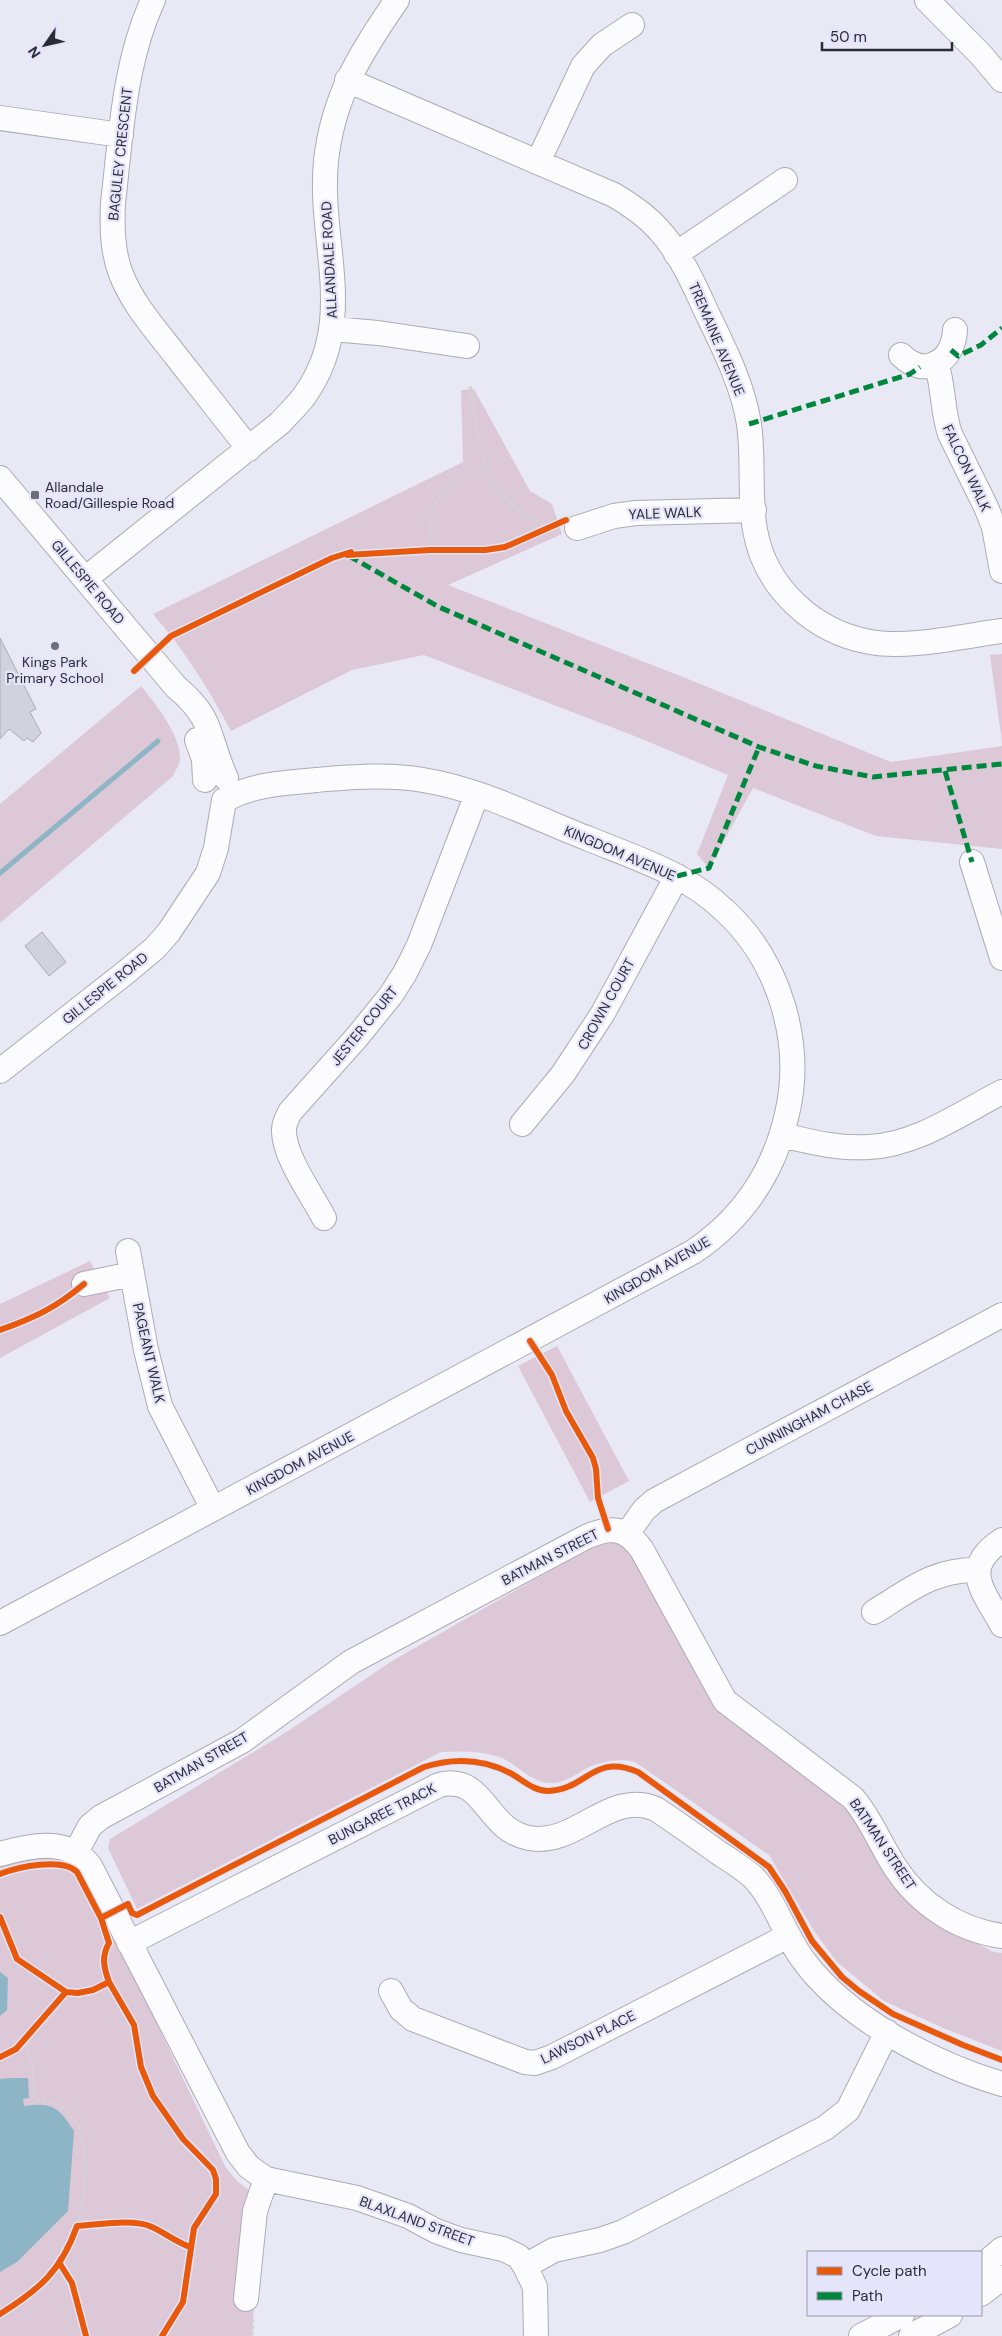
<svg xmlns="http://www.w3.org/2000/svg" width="1002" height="2336" viewBox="0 0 1002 2336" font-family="'DM Sans',sans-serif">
<rect width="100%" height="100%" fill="#e9e9f6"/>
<path fill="#dcc8d6" d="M474 389 530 491 552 504 562 534 448 585 688 679 891 762 1002 746V849L876 836 753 788 709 868 697 854 728 775 637 737 424 655 352 670 231 731C208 688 185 651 153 614L463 462 461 390Z
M1002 654V743L990 655Z
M141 686C155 703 180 734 180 758 181 763 175 771 173 776L0 923V804Z
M90 1261 110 1298 0 1358V1304Z
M557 1346 629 1481 590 1502 518 1366Z
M616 1542 628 1548 715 1700 846 1801 956 1932 993 1952 1002 1953V2051L943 2028 884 2001 837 1962 814 1931 769 1855 635 1762C620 1758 602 1761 587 1768 575 1775 563 1784 549 1783 531 1782 517 1765 502 1758 483 1751 461 1751 441 1752L137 1909 108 1848 110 1839 288 1731 392 1661 532 1581 595 1547Z
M36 1856H58L83 1870 226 2168 238 2182 249 2190 238 2302 254 2303 252 2336H0V1865Z"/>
<path fill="#8eb5c5" d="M0 1972 8 1978 7 2010 0 2016Z
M10 2078H28L29 2098 23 2099 24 2106C53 2102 59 2108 74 2131L68 2211 17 2262 0 2272V2079Z"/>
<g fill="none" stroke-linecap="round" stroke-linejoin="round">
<path stroke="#8eb5c5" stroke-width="5" d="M0 873 158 741"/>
</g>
<path fill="#d0d3de" stroke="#a9acb6" d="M0 638 36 709 30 712 41 733 33 742 27 738 24 741 9 729 0 739Z
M42 932 66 962 49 976 25 946Z"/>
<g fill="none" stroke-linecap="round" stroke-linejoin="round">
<defs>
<path id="minor" d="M153 0C124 63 121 135 113 203 112 226 112 251 121 274 133 305 156 330 176 356 200 387 225 418 249 449
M927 0 982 56 1002 80
M347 80 614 195C631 205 646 215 659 230 681 254 694 285 708 315 725 350 743 386 749 424 754 459 749 497 755 530 765 588 814 632 870 642 908 649 963 636 1002 631
M0 118 121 135
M538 162 583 66 602 45 632 25
M676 254 785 180
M332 329 378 333 467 346
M901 355C926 380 954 360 955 330
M936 363C944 386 942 411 950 434L986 507 994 527 1002 571
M0 478 176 687C215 719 207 737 226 778
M577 528 614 516 636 513 754 510
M85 579 280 423C288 414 298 405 305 395 358 320 318 242 326 161 333 96 361 52 397 0
M197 740 204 759 205 780
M972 862 1002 958
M0 1071 125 973 155 948 169 932 208 873 216 848 224 800
M522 1124 563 1074 603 1013 677 876
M782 1135C811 1142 839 1149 869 1147 917 1145 961 1113 1002 1092
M324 1218C312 1195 283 1155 284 1130 284 1123 287 1118 290 1112L357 1037 391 995 405 973 419 945 477 794
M128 1251 146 1350 160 1406 213 1509
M84 1284 132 1274
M627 1534 644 1510 654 1501 1002 1315
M1002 1540C960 1568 983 1590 1002 1625
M874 1612C910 1590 934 1569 978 1570
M0 1623 693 1252C742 1219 774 1172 787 1114 804 1042 779 960 724 910 687 874 636 858 589 839 535 818 480 789 423 780 387 774 352 777 316 780 284 783 255 784 226 799
M76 1852 90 1826 101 1817 242 1741 351 1662 586 1537C611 1526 626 1527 642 1550L725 1701 853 1798C871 1819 880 1844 895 1867 919 1904 958 1930 1002 1936
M0 1854C31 1845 68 1837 90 1866L238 2153 249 2167 266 2179 357 2198 408 2216 436 2231 461 2240 503 2249 518 2256 525 2266 535 2287 536 2336
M129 1943 439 1785C485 1773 485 1830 529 1838 576 1847 609 1789 656 1809 677 1823 698 1838 719 1853 730 1860 743 1868 753 1877 776 1901 784 1935 804 1961 847 2019 934 2064 1002 2084
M391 1991 401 2009 413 2019 525 2062 535 2063 552 2057 788 1936
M525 2266 554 2250 600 2240 623 2232 825 2128 848 2110 887 2032
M981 2267 1002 2249
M981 2294 1002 2278
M246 2299 255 2211 266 2179
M861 2336 902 2315
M911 2336 950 2315"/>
</defs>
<use href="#minor" stroke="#acabb7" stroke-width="26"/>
<path stroke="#d4d4d7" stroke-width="3" stroke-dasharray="4 2.5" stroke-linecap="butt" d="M470 386C476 419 480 474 505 498 517 511 535 519 550 528
M430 550C428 502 441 483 487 467
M24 2038 32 2063 34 2100C41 2101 50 2101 56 2104 98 2125 85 2190 77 2226
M252 2336 253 2317"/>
<use href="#minor" stroke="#fcfcfe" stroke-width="24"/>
<path stroke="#00873e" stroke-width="5" stroke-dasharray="10 5" stroke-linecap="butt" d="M951 350 958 356 981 345 1002 328
M749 424 910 374 920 367
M349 556 439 607 759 747 816 766 873 777 1002 764
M945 771 972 862
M677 876 709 868 759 747"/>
<defs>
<path id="cycleway" d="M134 671 171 636 332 558 351 552 347 555 430 550H485L505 547 566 520
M0 1330C34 1318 57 1307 84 1284
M530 1341 552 1375 566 1411 593 1458 596 1469 598 1498 608 1529
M0 1874C18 1867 63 1857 77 1872L101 1918
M0 1917 17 1959 66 1992 78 1993 93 1990 109 1982 134 2025 141 2067 153 2096 183 2139 213 2170 216 2179V2194L194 2228 183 2302 162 2336
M109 1982C104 1968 101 1957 109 1943L101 1918 128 1904 132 1913 137 1915 424 1767C453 1758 483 1759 510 1773 523 1780 533 1791 548 1791 587 1790 592 1753 638 1772L769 1867 785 1891 812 1941 842 1977 859 1991 893 2014 963 2045 1002 2060
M0 2057 16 2049 66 1992
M60 2264 72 2283 86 2336
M0 2314C40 2289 61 2271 77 2226 97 2225 134 2218 152 2227 165 2233 176 2242 190 2247"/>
</defs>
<use href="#cycleway" stroke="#e4e4fb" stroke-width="9"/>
<use href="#cycleway" stroke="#e8590c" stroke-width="6"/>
</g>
<g fill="#6e6e79" stroke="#e4e4fb" stroke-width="2">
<rect x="30" y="490" width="10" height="10" rx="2.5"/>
<circle cx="55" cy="646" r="5"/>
</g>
<g text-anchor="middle" stroke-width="4.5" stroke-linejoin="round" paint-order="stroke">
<g font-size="14" fill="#2c2c36" stroke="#e4e4fb">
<text transform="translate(120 154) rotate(-84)" y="5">BAGULEY CRESCENT</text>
<text transform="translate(329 260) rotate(-93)" y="5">ALLANDALE ROAD</text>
<text transform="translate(717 339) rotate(67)" y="5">TREMAINE AVENUE</text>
<text transform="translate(967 468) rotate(65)" y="5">FALCON WALK</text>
<text transform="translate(665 513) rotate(-2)" y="5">YALE WALK</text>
<text transform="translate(88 582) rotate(50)" y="5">GILLESPIE ROAD</text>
<text transform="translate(620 853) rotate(23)" y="5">KINGDOM AVENUE</text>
<text transform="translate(105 988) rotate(-39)" y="5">GILLESPIE ROAD</text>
<text transform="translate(606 1004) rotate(-61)" y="5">CROWN COURT</text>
<text transform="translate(364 1026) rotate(-51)" y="5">JESTER COURT</text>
<text transform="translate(657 1270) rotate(-30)" y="5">KINGDOM AVENUE</text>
<text transform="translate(149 1353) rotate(77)" y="5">PAGEANT WALK</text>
<text transform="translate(809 1418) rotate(-28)" y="5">CUNNINGHAM CHASE</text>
<text transform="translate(300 1463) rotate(-28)" y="5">KINGDOM AVENUE</text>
<text transform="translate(550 1557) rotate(-27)" y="5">BATMAN STREET</text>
<text transform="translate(201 1762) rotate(-30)" y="5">BATMAN STREET</text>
<text transform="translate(382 1814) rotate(-27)" y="5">BUNGAREE TRACK</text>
<text transform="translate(883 1844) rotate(56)" y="5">BATMAN STREET</text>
<text transform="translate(588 2037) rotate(-26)" y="5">LAWSON PLACE</text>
<text transform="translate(417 2221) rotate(20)" y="5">BLAXLAND STREET</text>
</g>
<g font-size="14" fill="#2c2c36" stroke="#e4e4fb" text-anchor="start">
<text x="45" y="492">Allandale<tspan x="45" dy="16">Road/Gillespie Road</tspan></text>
<text x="55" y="667" text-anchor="middle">Kings Park<tspan x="55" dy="16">Primary School</tspan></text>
</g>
</g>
<rect x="807" y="2251" width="175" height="65" fill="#e4e4fb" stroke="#9a9aac"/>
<rect x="817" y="2267" width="25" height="8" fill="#e8590c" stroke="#9a9aac"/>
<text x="852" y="2276" font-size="15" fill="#2c2c36">Cycle path</text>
<rect x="817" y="2292" width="25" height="8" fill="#00873e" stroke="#9a9aac"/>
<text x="852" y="2301" font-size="15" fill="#2c2c36">Path</text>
<g transform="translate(45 45) rotate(236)" stroke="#e4e4fb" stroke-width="4" paint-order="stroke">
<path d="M0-4L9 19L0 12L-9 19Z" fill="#2c2c36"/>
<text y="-8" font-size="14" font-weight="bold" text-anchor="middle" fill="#2c2c36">N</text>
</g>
<path d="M822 42v8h130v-8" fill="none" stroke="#2c2c36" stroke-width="2.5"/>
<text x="830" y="42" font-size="15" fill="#2c2c36" stroke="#e4e4fb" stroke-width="4" paint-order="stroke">50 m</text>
</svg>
